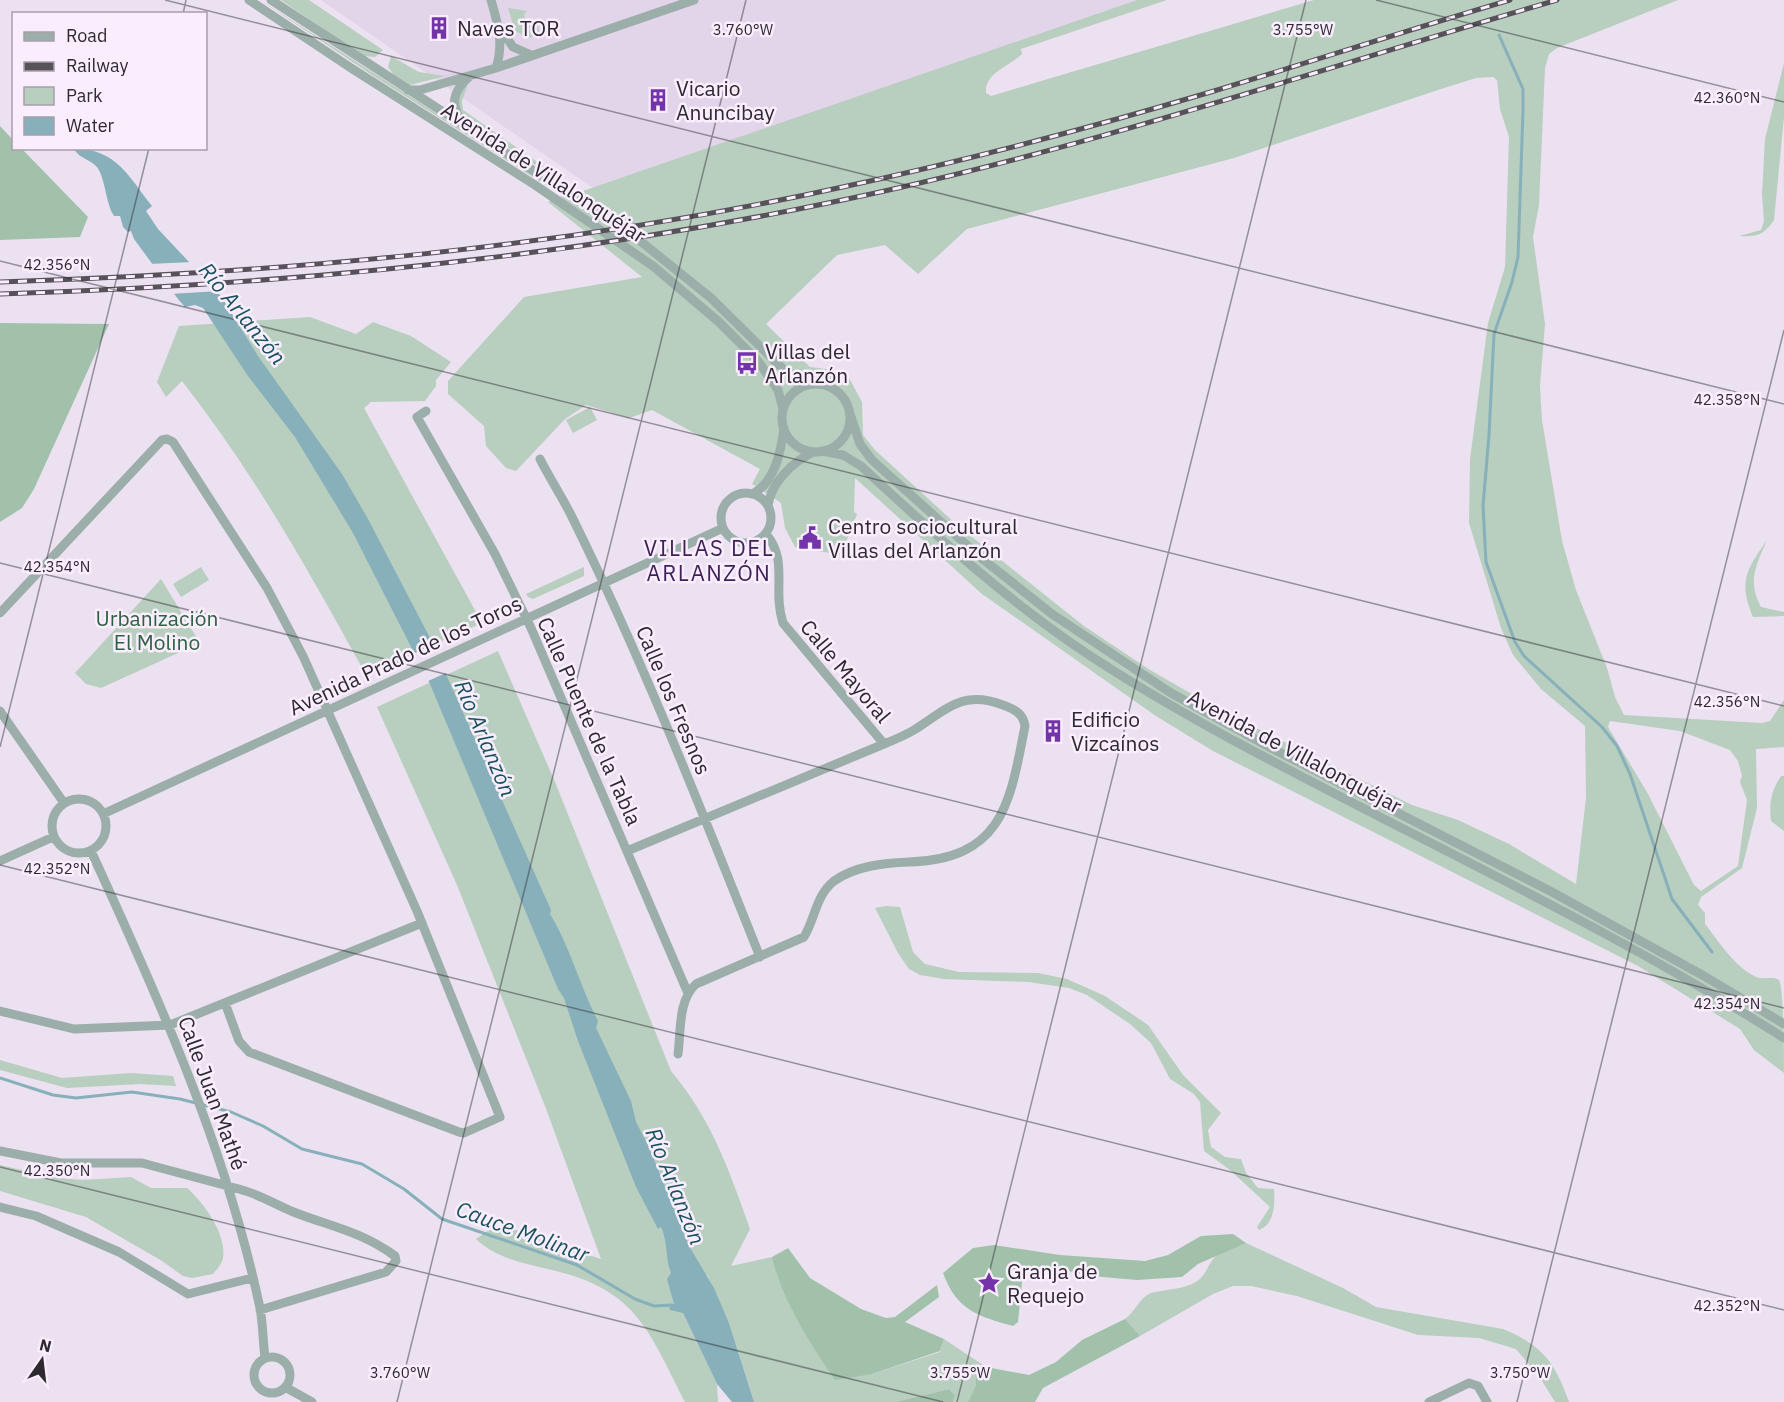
<svg xmlns="http://www.w3.org/2000/svg" width="1784" height="1402" font-family="'IBM Plex Sans',sans-serif">
<rect width="100%" height="100%" fill="#ece1f1"/>
<path fill="#e2d4e9" d="M321 0H1137L593 188Z"/>
<path fill="#b8cebe" fill-rule="evenodd" d="M260 0 566 196 578 192 466 121 458 109 459 92 468 84 462 101 463 110 580 192 1137 0H1167L1021 49 1022 54C1010 66 984 73 986 93L991 96 1314 0H1678L1557 48 1549 54 1545 68 1539 205 1533 237 1545 324 1540 386 1542 420 1562 541 1576 590 1607 668 1615 697 1624 715 1762 723 1770 721 1784 700V747L1756 749 1757 808 1742 868 1701 897 1698 905 1705 913V924C1720 943 1734 966 1756 977 1763 980 1773 976 1779 980 1784 990 1784 1056 1784 1073L1754 1050 1740 1029 1638 966 1213 751 1156 716 982 594 855 478 854 512 857 514 841 555 795 547 785 528 781 503 752 484 760 469 652 410 629 418 586 405 565 419 516 471 506 468 486 446 484 426 448 394V381L524 297 642 277 548 202 563 196 375 77ZM1493 77 1497 80 1500 109 1509 137 1505 267 1488 323 1470 459 1469 523 1501 628 1513 655 1541 689 1585 726 1586 798 1576 884 1509 844 1458 820 1412 805 1218 709 1150 670 1084 626 957 525 875 450 863 435 862 402 849 378 826 369 810 367 766 324 837 255 885 245 918 274 967 229 1234 158 1438 90 1476 78ZM1610 721 1680 731 1730 750 1738 761 1742 776 1740 782 1747 800 1738 866 1701 891 1694 885 1648 794 1608 727Z
M281 0H309L383 50 375 57 363 56Z
M508 8 527 11 524 14 526 22 537 23 540 34 529 38 515 31Z
M391 56 419 72 444 76 470 70 410 85 394 75 388 67Z
M1784 63V117L1774 220C1764 235 1757 237 1739 236L1761 230 1764 221 1762 194 1765 139Z
M310 317 356 334 373 322 411 336 451 362 436 380V386L425 401 371 402 364 408 482 623 366 675C310 573 254 473 182 381L166 397 157 382 179 326Z
M590 407 597 420 573 433 566 420Z
M1767 540C1756 565 1747 581 1761 607L1784 612V616L1753 617C1738 581 1746 571 1767 540Z
M201 567 209 580 181 597 173 584Z
M584 567V576L533 599 528 597 526 594Z
M161 579 200 643 101 688 86 684 75 673Z
M498 651 555 782 671 1071C711 1118 730 1172 750 1229L731 1266 772 1257 793 1312 819 1356 872 1374 940 1352 944 1339 986 1367 976 1375V1385L968 1402H953L955 1395 949 1389 895 1402H754L729 1323 707 1275 671 1290 674 1304 683 1313 717 1384 718 1402H685C650 1334 638 1291 556 1271 526 1263 498 1260 476 1239L492 1228 513 1229 601 1259 545 1106 457 885 377 707Z
M1781 776H1784V831L1771 821C1769 803 1771 791 1781 776Z
M886 906 900 907 913 952 925 964 959 972 1038 973 1067 979 1105 996 1148 1025 1183 1075 1221 1113 1208 1130 1211 1147 1225 1157 1241 1159 1246 1173 1258 1188 1274 1189C1275 1203 1275 1224 1259 1230L1257 1227 1270 1207 1230 1170 1204 1151 1200 1102 1194 1094 1170 1079 1151 1043 1130 1024 1087 995 1069 988 1028 982 944 979 920 975 909 969 898 953 875 908Z
M0 1060 62 1078 131 1073 173 1076 176 1086 140 1084 67 1088 0 1070Z
M0 1165 57 1178 83 1180 131 1177 151 1188H187C203 1202 227 1234 223 1258 222 1264 216 1270 213 1274L192 1278 183 1276 162 1261 86 1217 0 1191Z
M1246 1243 1343 1288 1376 1307 1503 1329C1542 1345 1555 1362 1569 1402H1555L1539 1376 1516 1349 1479 1338 1418 1335 1297 1296 1251 1286H1233L1213 1294 1140 1336 1125 1319C1135 1312 1140 1297 1151 1293 1166 1289 1182 1290 1196 1282 1207 1275 1208 1263 1216 1256 1223 1250 1237 1246 1246 1243Z"/>
<path fill="#a1c1ab" d="M0 126 13 140 14 148 22 149 88 217 80 237 0 240Z
M0 323 109 324 34 489 22 508 0 522Z
M1233 1234 1246 1243 1198 1264 1182 1277 1137 1280 1091 1276 1050 1267H1029L1023 1272 1018 1322 1013 1326C978 1316 957 1311 943 1273L973 1248 994 1245 1060 1255 1145 1261 1168 1255 1201 1236Z
M788 1248 810 1278 861 1309 886 1318 895 1317 937 1285 939 1297 905 1322 944 1339 940 1351 872 1374 835 1380C809 1342 783 1302 772 1257Z
M1125 1319 1140 1336 1043 1388 1035 1402H968L976 1385V1375L986 1367 1029 1375 1056 1362 1082 1340Z
M949 1389 955 1395 953 1402H895Z"/>
<path fill="#87b0bb" d="M74 149C116 148 129 177 152 206L146 211 158 229 221 296 258 356 342 474 368 519 429 636 551 910 550 914C570 946 580 987 598 1021L596 1028 631 1101 636 1122 649 1147 689 1246 714 1288 729 1323 754 1402H732L717 1384 683 1313 670 1310 669 1304H674L667 1279 671 1273C665 1258 668 1241 661 1227L658 1229 636 1187 578 1041 564 998 558 989 430 684 353 533 295 437 248 376 203 308 195 305 185 307 178 299 134 239 131 231 128 232 123 227 120 216H114C106 204 106 184 99 170 93 159 80 160 74 149Z"/>
<path fill="#ece1f1" d="M192 262 220 291 170 294 149 264Z
M435 644 448 672 426 682 413 654Z"/>
<g fill="none" stroke-linecap="round" stroke-linejoin="round">
<path stroke="#87b0bb" stroke-width="3" d="M1499 35 1523 89V110L1518 257 1512 282 1494 334 1489 435 1483 506 1486 562 1515 642 1524 656 1602 727 1617 746 1630 774 1672 899 1712 952
M0 1078 53 1095 76 1098 132 1092 180 1099 231 1112 263 1126 302 1149 362 1164 404 1189 442 1219 577 1265 635 1299 654 1306 672 1305"/>
<path stroke="#9caea9" stroke-width="9" d="M249 0 351 68 535 185 653 266 719 322 758 361 778 390 783 409
M271 0 634 236 711 298 785 371 812 384
M491 0C498 24 504 44 496 68
M500 28 513 47 531 55
M408 90H420L496 68 694 0
M463 124C450 104 452 92 469 77
M782 418a34 34 0 1 1 68 0a34 34 0 1 1-68 0Z
M426 411 417 417 495 554 531 628 687 991
M850 414 860 444 872 460 980 557 1052 614 1171 693 1277 751 1552 892 1704 976 1784 1024
M822 451 843 455 861 466C933 533 1006 600 1089 655 1182 716 1281 766 1380 817 1517 887 1655 956 1784 1038
M540 459C550 479 563 498 573 519 643 661 701 809 760 957
M721 518a25 25 0 1 1 50 0a25 25 0 1 1-50 0Z
M752 494C775 483 781 451 784 428
M768 506C771 482 793 462 813 452
M0 613 162 440 167 439 173 442 267 588 303 656 417 911 500 1117 464 1133 459 1132 249 1052 239 1041 225 1003
M0 711 64 803
M52 826a27 27 0 1 1 54 0a27 27 0 1 1-54 0Z
M103 814 723 528
M91 851C159 999 226 1148 260 1308 263 1324 263 1342 265 1358
M627 851 884 744
M0 861 53 837
M0 1011 74 1029 170 1025 422 923
M678 1054C681 1031 678 1000 696 984L804 937C815 919 816 895 834 881 855 866 884 863 909 862 1003 859 1010 803 1025 726 1023 713 1014 709 1003 705 962 689 946 710 914 730 904 736 894 740 884 744L783 623C772 589 789 561 766 534
M0 1151 61 1163H142L239 1189C258 1194 273 1203 291 1211 328 1226 361 1231 395 1256L396 1261 386 1272 260 1310
M0 1207 36 1216 119 1252 188 1294 252 1278
M254 1375a18 18 0 1 1 36 0a18 18 0 1 1-36 0Z
M285 1387 312 1402
M1429 1402 1469 1383 1478 1386 1487 1402"/>
<g stroke="#575159" stroke-width="5">
<path id="rail" d="M0 282C281 273 563 248 838 188 965 161 1090 128 1214 91 1313 61 1411 29 1510 0
M0 294C280 285 559 259 833 202 1079 152 1316 70 1557 0"/>
</g>
<use href="#rail" stroke="#faeefe" stroke-width="3" stroke-dasharray="9" stroke-linecap="butt"/>
</g>
<path fill="none" stroke="#2d292f" stroke-width="1.5" stroke-opacity="0.45" d="M165 0 1784 404M1376 0 1784 102M183 14 186 0M0 261 1784 706M0 563 1784 1008M0 747 149 148M0 865 1784 1310M0 1167 943 1402M397 1402 746 0M957 1402 1306 0M1517 1402 1784 330"/>
<defs>
<g id="building-bare" transform="scale(1.8)"><path d="M-4-6H4V6H1V3H-1V6H-4ZM-2.5-4.3h1.7v1.8h-1.7ZM.8-4.3h1.7v1.8H.8ZM-2.5-1h1.7V.8h-1.7ZM.8-1h1.7V.8H.8Z" fill="#7434a9" stroke="#faeefe" stroke-width="2.5" paint-order="stroke"/></g>
<g id="bus-bare" transform="scale(1.8)"><path d="M-5-6H5V4H4V6H2V4H-2V6H-4V4H-5ZM-3.5-4V0h7V-4ZM-3.5 1.2v1.5H-2V1.2ZM2 1.2v1.5H3.5V1.2Z" fill="#7434a9" stroke="#faeefe" stroke-width="2.5" paint-order="stroke"/></g>
<g id="civic-bare" transform="scale(1.8)"><path d="M-.6-6.5H3V-4.5H.6V-3L4-1V1h2V6H-6V1h2V-1L-.6-3ZM-1.2 2.5V6h2.4V2.5Z" fill="#7434a9" stroke="#faeefe" stroke-width="2.5" paint-order="stroke"/></g>
<g id="sight-bare" transform="scale(1.8)"><path d="M0-6L1.8-2.2L6-1.7L2.9 1.2L3.7 5.4L0 3.3L-3.7 5.4L-2.9 1.2L-6-1.7L-1.8-2.2Z" fill="#7434a9" stroke="#faeefe" stroke-width="2.5" paint-order="stroke"/></g>
</defs>
<g fill-rule="evenodd">
<use href="#building-bare" x="439" y="28"/>
<use href="#building-bare" x="658" y="100"/>
<use href="#bus-bare" x="747" y="363"/>
<use href="#civic-bare" x="810" y="538"/>
<use href="#building-bare" x="1053" y="731"/>
<use href="#sight-bare" x="989" y="1283"/>
</g>
<g text-anchor="middle" dominant-baseline="central" stroke-width="5" stroke-linejoin="round" paint-order="stroke">
<g font-size="21" fill="#2d292f" stroke="#faeefe" text-anchor="start">
<text x="457" y="28">Naves TOR</text>
<text x="676" y="88">Vicario<tspan x="676" dy="24">Anuncibay</tspan></text>
<text x="765" y="351">Villas del<tspan x="765" dy="24">Arlanzón</tspan></text>
<text x="828" y="526">Centro sociocultural<tspan x="828" dy="24">Villas del Arlanzón</tspan></text>
<text x="1071" y="719">Edificio<tspan x="1071" dy="24">Vizcaínos</tspan></text>
<text x="1007" y="1271">Granja de<tspan x="1007" dy="24">Requejo</tspan></text>
</g>
<g font-size="21" fill="#2d292f" stroke="#faeefe">
<text transform="translate(544 172) rotate(33)">Avenida de Villalonquéjar</text>
<text transform="translate(405 655) rotate(-25)">Avenida Prado de los Toros</text>
<text transform="translate(846 671) rotate(50)">Calle Mayoral</text>
<text transform="translate(674 700) rotate(67)">Calle los Fresnos</text>
<text transform="translate(590 721) rotate(66)">Calle Puente de la Tabla</text>
<text transform="translate(1295 751) rotate(28)">Avenida de Villalonquéjar</text>
<text transform="translate(213 1093) rotate(70)">Calle Juan Mathé</text>
</g>
<g font-size="21" fill="#2d6141" stroke="#faeefe">
<text x="157" y="618">Urbanización<tspan x="157" dy="24">El Molino</tspan></text>
</g>
<g font-size="22" font-style="italic" fill="#19525f" stroke="#faeefe">
<text transform="translate(243 313) rotate(51)">Río Arlanzón</text>
<text transform="translate(486 738) rotate(67)">Río Arlanzón</text>
<text transform="translate(676 1186) rotate(68)">Río Arlanzón</text>
<text transform="translate(523 1231) rotate(20)">Cauce Molinar</text>
</g>
<g font-size="22" letter-spacing="1.5" fill="#3f215a" stroke="#faeefe">
<text x="709" y="547">VILLAS DEL<tspan x="709" dy="25">ARLANZÓN</tspan></text>
</g>
</g>
<g font-size="15" text-anchor="middle" fill="#2d292f" stroke="#faeefe" stroke-width="5" stroke-linejoin="round" paint-order="stroke">
<text x="743" y="35">3.760°W</text>
<text x="1303" y="35">3.755°W</text>
<text x="1727" y="103">42.360°N</text>
<text x="57" y="270">42.356°N</text>
<text x="1727" y="405">42.358°N</text>
<text x="57" y="572">42.354°N</text>
<text x="1727" y="707">42.356°N</text>
<text x="57" y="874">42.352°N</text>
<text x="1727" y="1009">42.354°N</text>
<text x="57" y="1176">42.350°N</text>
<text x="1727" y="1311">42.352°N</text>
<text x="400" y="1378">3.760°W</text>
<text x="960" y="1378">3.755°W</text>
<text x="1520" y="1378">3.750°W</text>
</g>
<rect x="12" y="12" width="195" height="138" fill="#faeefe" stroke="#a89fab" stroke-width="1.5"/>
<rect x="24" y="32" width="30" height="9" fill="#9caea9" stroke="#a89fab" stroke-width="1.5"/>
<text x="66" y="42" font-size="18" fill="#2d292f">Road</text>
<rect x="24" y="62" width="30" height="9" fill="#575159" stroke="#a89fab" stroke-width="1.5"/>
<text x="66" y="72" font-size="18" fill="#2d292f">Railway</text>
<rect x="24" y="87" width="30" height="18" fill="#b8cebe" stroke="#a89fab" stroke-width="1.5"/>
<text x="66" y="102" font-size="18" fill="#2d292f">Park</text>
<rect x="24" y="117" width="30" height="18" fill="#87b0bb" stroke="#a89fab" stroke-width="1.5"/>
<text x="66" y="132" font-size="18" fill="#2d292f">Water</text>
<g transform="translate(42 1360) rotate(14)" stroke="#faeefe" stroke-width="4.5" paint-order="stroke">
<path d="M0-4.5L10 22L0 15L-10 22Z" fill="#2d292f"/>
<text y="-9" font-size="16" font-weight="bold" text-anchor="middle" fill="#2d292f">N</text>
</g>
</svg>
